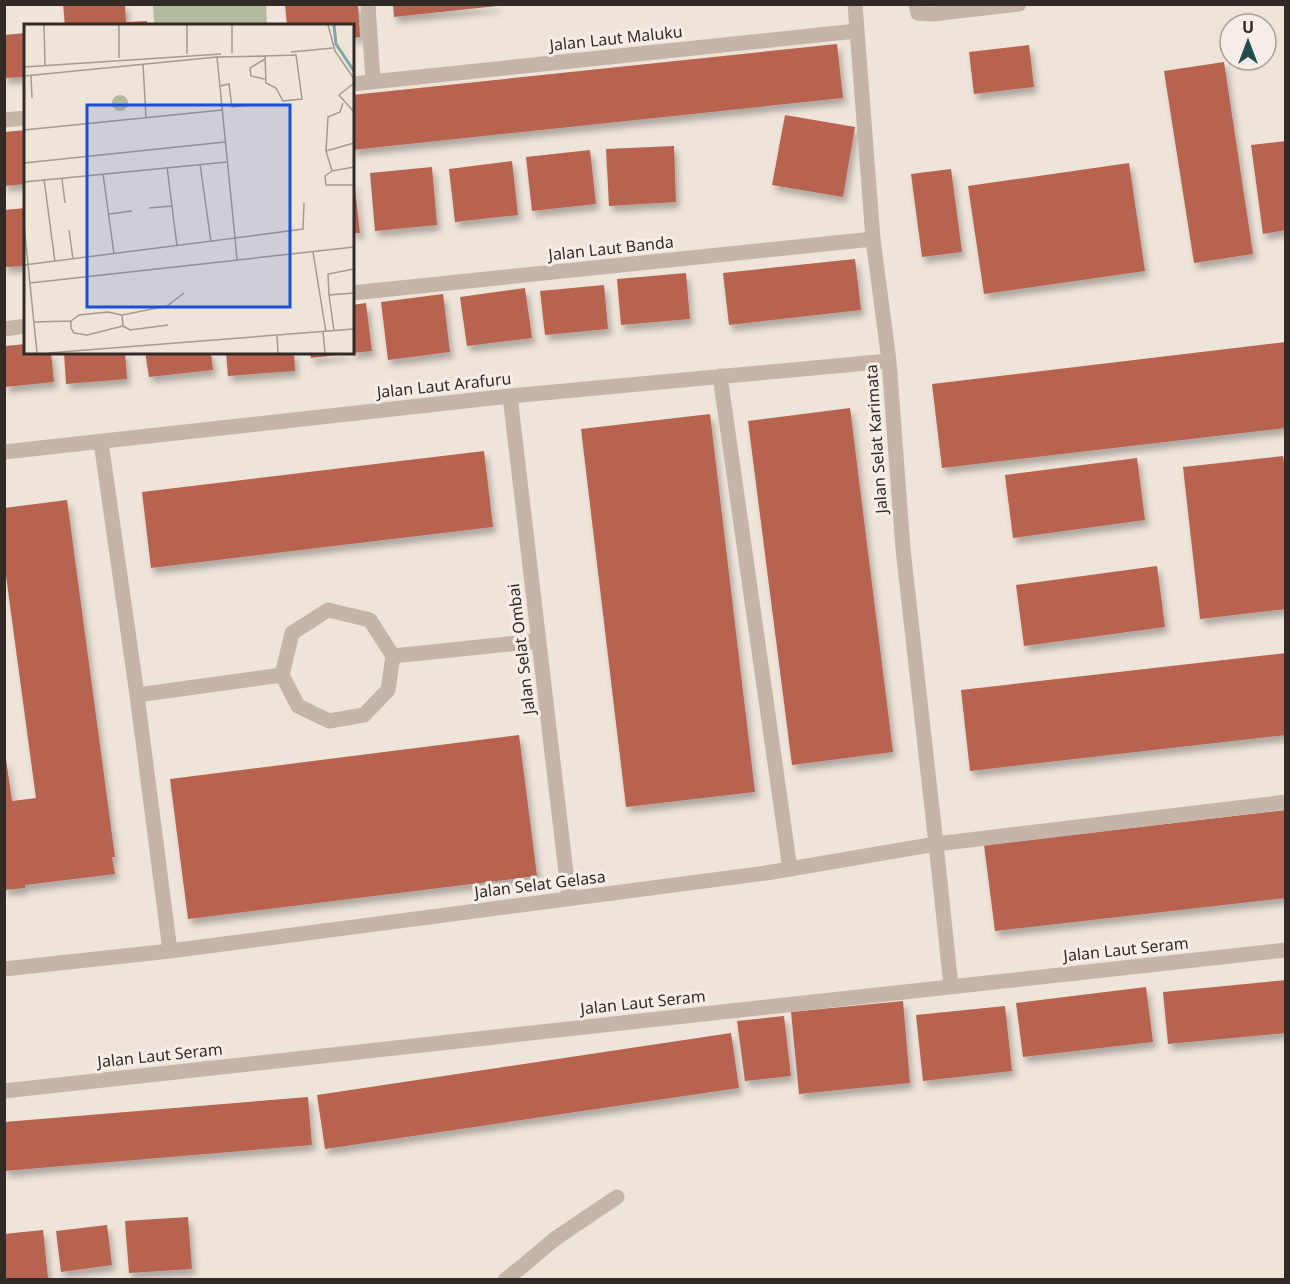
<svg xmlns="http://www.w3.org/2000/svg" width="1290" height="1284" font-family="'Noto Sans',sans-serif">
<defs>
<filter id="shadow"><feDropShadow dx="3.5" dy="6" stdDeviation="3" flood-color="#0004"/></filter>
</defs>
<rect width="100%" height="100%" fill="#eee4da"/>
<path fill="#b2bb9c" d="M153 5H266L267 24 234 26 154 25Z"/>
<path fill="#b7644f" filter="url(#shadow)" d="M63 4H125L126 22 147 21V26H65Z
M285 4H358L360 37 352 38V26H287Z
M393 4H497V6L394 17Z
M26 33V77L4 78V35Z
M837 44 843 98 352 150V95Z
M1029 45 1034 87 974 94 969 52Z
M1224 62 1253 254 1194 263 1164 71Z
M785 115 855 127 843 197 772 185Z
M26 130V184L4 186V132Z
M1286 141V230L1263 234 1251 145Z
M674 146 676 202 609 206 606 149Z
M590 150 596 204 532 211 526 157Z
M512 161 518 215 455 222 449 169Z
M1129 163 1145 271 984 294 968 186Z
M432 167 437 225 375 231 370 173Z
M951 169 962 252 922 257 911 174Z
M352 180H354L360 233H352Z
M26 208V266L4 267V210Z
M855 259 861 310 729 325 723 273Z
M686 273 690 319 621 325 617 279Z
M604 285 608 329 545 335 540 291Z
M525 288 532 338 467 346 460 297Z
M443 294 450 352 388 360 381 302Z
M366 303 372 351 352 353V305Z
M1286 342V428L942 468 932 384Z
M26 344V352H51L54 382 5 387V346Z
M64 352H125L127 379 66 384Z
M145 352H211L213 370 149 377Z
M226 352H294L295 371 228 376Z
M310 352H347V354L311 358Z
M850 408 893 752 792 765 748 421Z
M710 414 755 792 626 807 581 429Z
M484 451 493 527 151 568 142 492Z
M1283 456 1286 474V609L1200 619 1183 467Z
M1137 458 1145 520 1013 538 1005 475Z
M67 500 115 857H112L115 874 25 885V888L4 890V759H6L12 801 36 798 4 561V508Z
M1157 566 1165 627 1024 646 1016 585Z
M1286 653V735L970 771 961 690Z
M519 735 537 876 188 919 170 779Z
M1286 810V898L995 931 984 845Z
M1286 980V1033L1168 1044 1163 992Z
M1146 987 1153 1042 1023 1057 1016 1003Z
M903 1001 910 1083 799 1094 791 1012Z
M1005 1006 1012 1071 923 1081 916 1015Z
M784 1016 791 1076 745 1081 737 1021Z
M731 1033 739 1088 325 1149 317 1095Z
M308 1097 312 1145 4 1171V1122Z
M188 1217 192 1269 129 1273 125 1221Z
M107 1225 112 1265 61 1272 56 1231Z
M43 1230 48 1278 4 1280V1234Z"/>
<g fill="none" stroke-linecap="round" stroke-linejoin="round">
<path stroke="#c5b4a8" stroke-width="15" d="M368 4 373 81
M855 4 873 239 889 361 903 549 936 844 1286 802
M916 4 918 13 932 14 1019 4
M352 84 857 31
M4 120 26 118
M352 293 873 239
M4 329 26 326
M720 376 790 869
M510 396 569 898
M101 442 137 695 170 951
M4 452 510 396 889 361
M328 610 370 620 393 656 388 690 364 715 329 721 298 706 282 675 292 633Z
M393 656 538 641
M137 695 282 675
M4 969 170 951 766 873 936 844 951 986
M4 1091 1286 950
M505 1280 525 1264 556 1238 617 1197"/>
</g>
<g text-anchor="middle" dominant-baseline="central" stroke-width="6" stroke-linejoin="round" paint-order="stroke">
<g font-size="16" fill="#322a27" stroke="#f6eee6">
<text transform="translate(616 38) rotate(-6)">Jalan Laut Maluku</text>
<text transform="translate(611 248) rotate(-6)">Jalan Laut Banda</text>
<text transform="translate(444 385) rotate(-6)">Jalan Laut Arafuru</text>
<text transform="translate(876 439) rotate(-94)">Jalan Selat Karimata</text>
<text transform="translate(521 649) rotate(-97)">Jalan Selat Ombai</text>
<text transform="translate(540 884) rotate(-7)">Jalan Selat Gelasa</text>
<text transform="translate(1126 949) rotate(-6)">Jalan Laut Seram</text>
<text transform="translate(643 1002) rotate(-6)">Jalan Laut Seram</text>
<text transform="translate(160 1055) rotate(-6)">Jalan Laut Seram</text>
</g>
</g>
<g transform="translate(24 24)">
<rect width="330" height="330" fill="#eee4da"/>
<path d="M88 79a8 8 0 1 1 16 0a8 8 0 1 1-16 0Z" fill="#b2bb9c"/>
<path fill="none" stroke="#7da7a8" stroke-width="3" d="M310 1 312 20 330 47"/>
<path fill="none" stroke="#a39a92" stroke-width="1.5" d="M20 1 21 41M208 1V29M304 1 311 27 330 55M267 28 309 24M163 30V1M193 33 211 214 279 205 280 179M95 34V1M241 35 226 44 227 52 241 55M119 40 122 94M0 43 197 30M7 51 8 74M0 52 193 33 241 32 272 31 278 75 259 77 252 64 242 59 241 32M330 59 315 71 330 88M196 62 205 60 208 83 229 81M319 79 316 88 304 93 302 127 308 147 330 143M0 106 198 86M302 127 330 119M0 139 201 118M176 140 187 218M143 143 153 222M308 147 301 152 302 161H330M79 150 90 230M20 155 31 238M38 155 41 179M0 158 203 138M125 184 148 182M85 190 108 187M0 201 13 329M45 206 49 235M289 228 302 308M0 241 211 214 213 236M6 259 330 223M305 271 304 250 330 245M98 291 84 288 55 291 47 297V304L50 309 63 311 99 302M10 298 47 297M144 301 106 306 99 302 98 291 143 282 160 269M310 307 305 271 330 269M299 308 301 329M253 311 254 329M24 329 330 305"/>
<path fill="#1d4ed8" fill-opacity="0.15" stroke="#1d4ed8" stroke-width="3" d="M63 81H266V283H63Z"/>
<rect width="330" height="330" fill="none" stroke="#322a27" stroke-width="3"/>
</g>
<rect width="1290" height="1284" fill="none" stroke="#322a27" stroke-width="12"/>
<g transform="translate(1248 42)"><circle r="28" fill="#f6eee6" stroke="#a8a09a" stroke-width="1.5"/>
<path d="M0-4.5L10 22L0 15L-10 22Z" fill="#224d4f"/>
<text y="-9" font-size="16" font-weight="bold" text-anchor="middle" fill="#322a27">U</text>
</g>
</svg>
